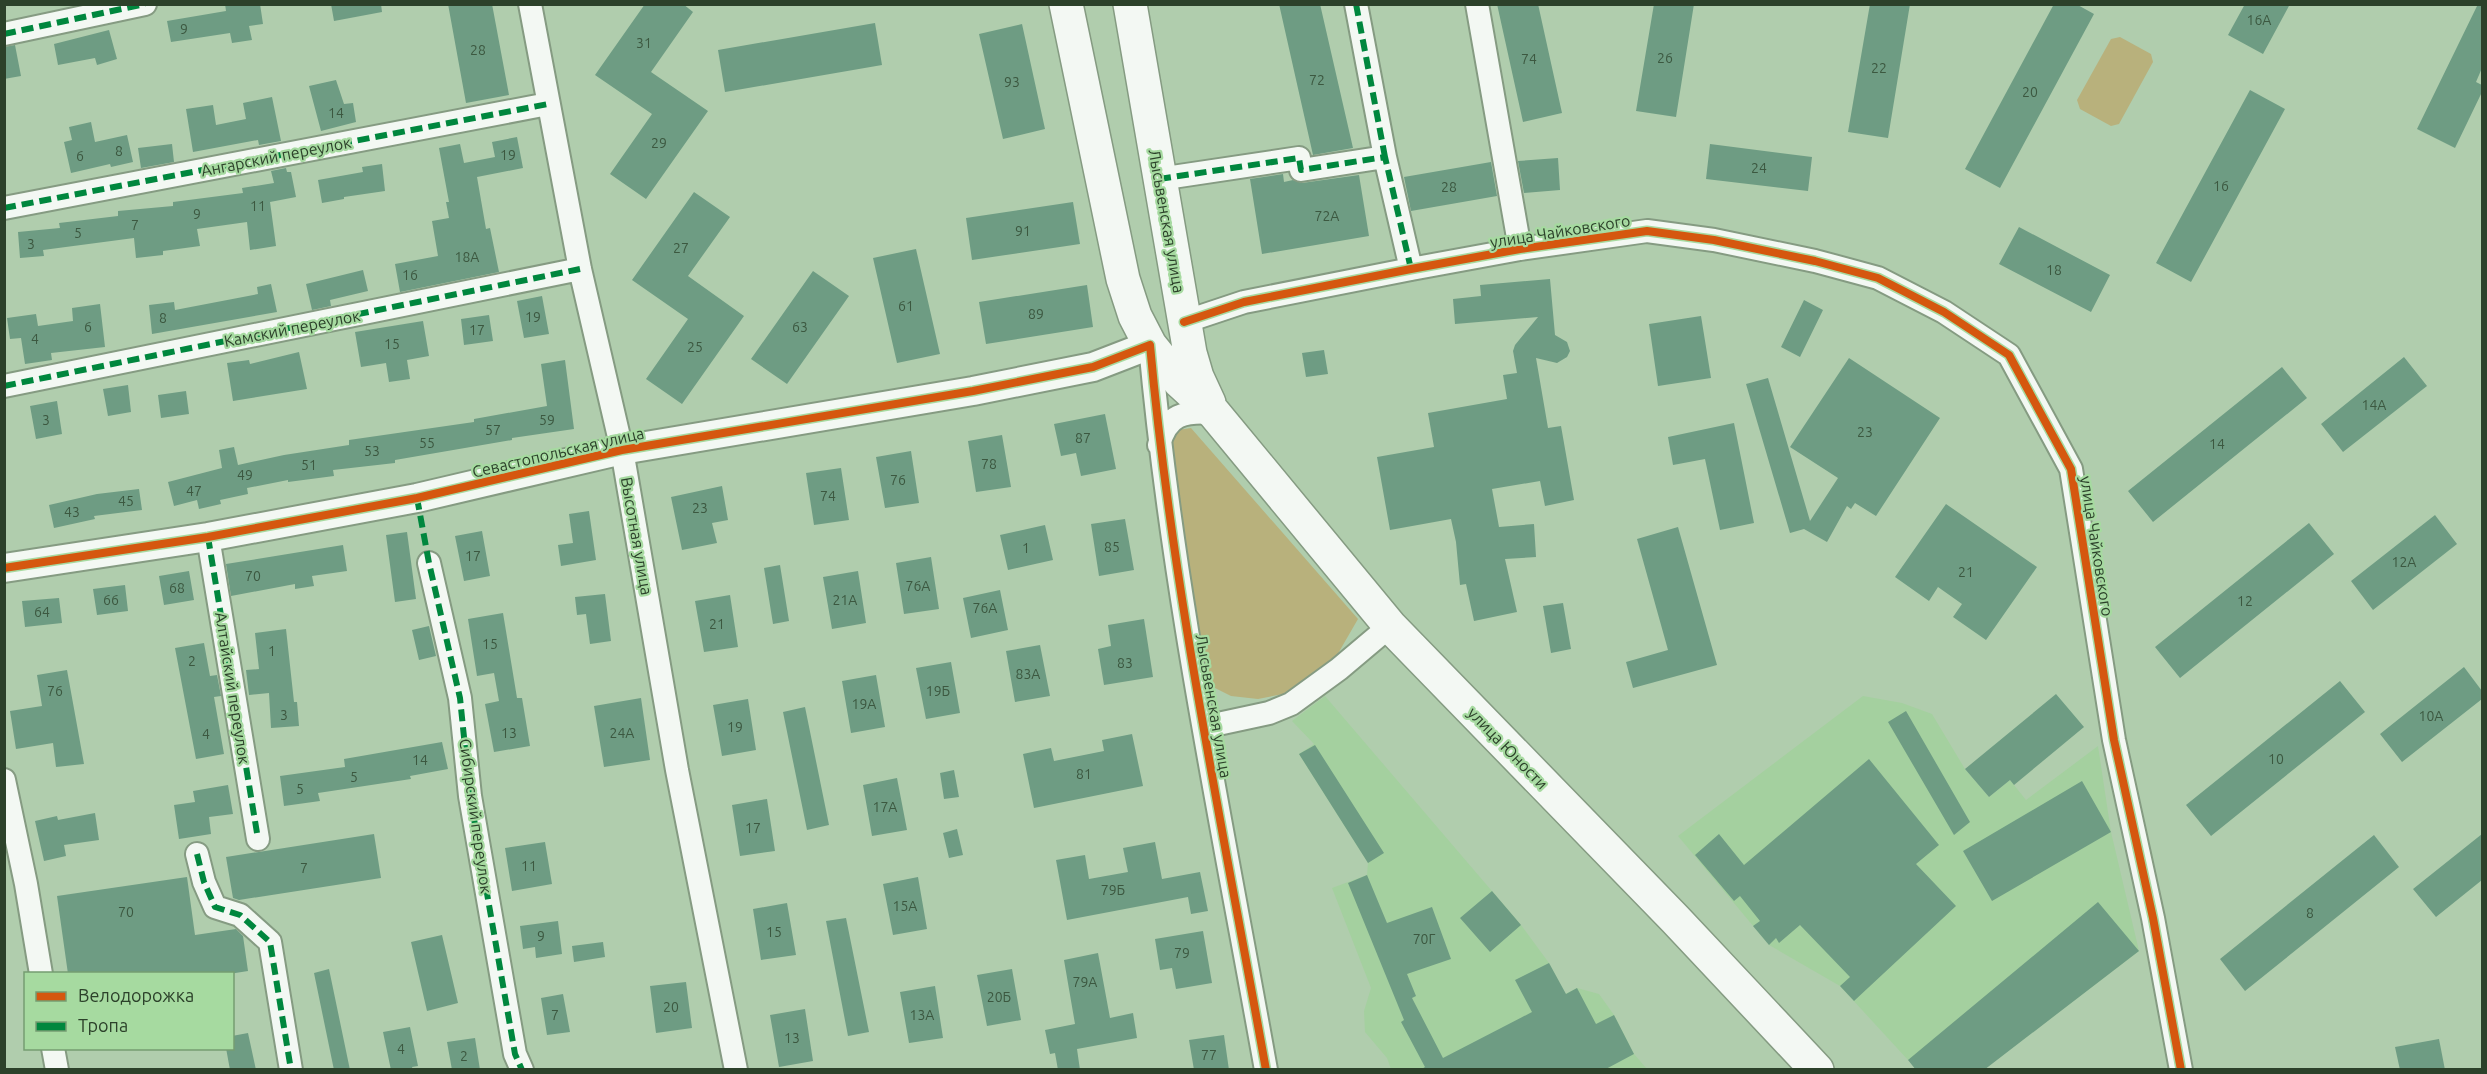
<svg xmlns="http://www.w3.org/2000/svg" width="2487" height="1074" font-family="Ubuntu,sans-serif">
<rect width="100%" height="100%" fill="#b0cdad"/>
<path fill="#a4d09f" d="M1325 696 1521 925 1549 963 1565 994 1577 988 1599 994 1614 1015 1634 1054 1647 1069H1391L1387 1058 1365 1032 1364 1011 1371 988 1332 888 1367 875 1368 863 1299 754 1314 744 1292 721Z
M1863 696 1902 703 1932 714 1965 769 1989 797 2010 780 2026 800 2098 746 2111 832 2139 951 1984 1069 1908 1060 1840 986 1769 945 1678 836Z"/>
<path fill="#b8b17c" d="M2120 37 2151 54 2153 62 2119 124 2111 126 2080 109 2077 100 2111 39Z
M1191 428 1358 619 1336 657 1283 694 1258 699 1231 696 1209 685 1166 447 1171 431Z"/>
<path fill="#6e9c83" d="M225 4H260L263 24 249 26 252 40 232 43 230 33 171 42 167 21 226 11Z
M331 4H381L382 12 334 21Z
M448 4H492L509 95 466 103Z
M645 4H683L693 12 651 72 708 111 646 199 610 174 652 114 595 75Z
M1279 4H1320L1353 148 1313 155Z
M1497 4H1538L1562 113 1523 122Z
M1654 4H1694L1676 117 1636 111Z
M1870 4H1910L1888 138 1848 132Z
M2054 4H2076L2094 14 2000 188 1965 169Z
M2245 4H2290L2263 54 2228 35Z
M2478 4H2482V68L2476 82 2482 85V92L2455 148 2417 129Z
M875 23 882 65 725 92 718 50Z
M1022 24 1045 129 1003 139 979 34Z
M109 30 117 59 97 65 95 58 58 65 54 44Z
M15 45 21 76 4 79V47Z
M336 80 344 104 353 103 356 122 321 131 309 86Z
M2250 90 2285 109 2191 282 2156 263Z
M272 97 281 141 259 145 258 140 193 152 186 109 213 105 216 125 246 119 243 103Z
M91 122 95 142 127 135 133 162 111 167 110 164 71 173 64 142 72 140 69 127Z
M517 137 523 168 477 177 486 229 490 228 499 272 400 292 395 264 438 256 432 221 449 218 446 202H449L439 148 460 144 464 163 495 157 492 142Z
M172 144 174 162 141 168 138 148Z
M1710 144 1812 157 1808 191 1706 179Z
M1558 158 1560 190 1524 193 1518 161Z
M1491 162 1497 196 1411 211 1404 177Z
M382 164 385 191 344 197V199L322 203 318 180 363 172 362 167Z
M286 168 287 172H291L296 197 270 202 276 246 250 250 247 222 197 229 200 246 163 251V255L136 258 134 238 43 250 44 256 20 258 18 232 60 228 59 223 118 216V211L173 206V202L243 193 242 188 274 183 271 171Z
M1283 174 1284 182 1293 180 1302 183 1359 175 1369 236 1262 254 1250 179Z
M694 192 730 217 688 276 744 316 682 404 646 379 688 319 632 280Z
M1073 202 1080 244 972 260 966 218Z
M2019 227 2110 275 2091 312 1999 264Z
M916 249 940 354 897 363 873 258Z
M363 270 368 291 330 300 331 306 312 310 306 284Z
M813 271 849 296 787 384 751 359Z
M1550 279 1555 335 1567 342 1570 351 1567 357 1557 363 1536 358 1548 428 1561 426 1574 500 1545 506 1540 481 1492 489 1499 527 1534 524 1536 557 1505 559 1517 612 1474 621 1466 584 1460 585 1456 542 1451 519 1390 530 1377 457 1434 447 1428 413 1507 399 1503 375 1517 373 1513 351 1515 345 1538 317 1455 324 1453 299 1481 296 1480 285Z
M271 284 277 312 152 334 149 305 174 302 175 310 258 294 257 287Z
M1087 285 1093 327 986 344 979 302Z
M542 296 549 334 524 338 517 301Z
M1804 300 1823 310 1800 357 1781 347Z
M100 304 105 347 51 353 52 360 25 364 21 338 10 339 7 318 36 314 38 326 73 321 72 308Z
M489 315 493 341 464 345 461 319Z
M1701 316 1711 378 1658 386 1649 324Z
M423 321 429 356 407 360 410 379 389 382 386 363 361 367 355 332Z
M1324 350 1328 374 1306 377 1302 353Z
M299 352 307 389 233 401 227 363 249 360 250 364Z
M2404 357 2427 386 2343 452 2321 424Z
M1849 358 1940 418 1876 516 1855 503 1851 509 1847 506 1827 542 1804 529 1790 533 1746 384 1768 378 1810 521 1838 478 1790 447Z
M565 360 574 429 512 438V440L395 460V463L333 470 334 476 288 482V480L247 488 248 494 220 500 221 504 199 509 197 500 174 506 168 482 222 468 219 450 234 447 238 465 284 455 349 445V440L474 422V419L547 406 541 364Z
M2282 367 2307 398 2153 522 2128 491Z
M128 385 131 412 108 416 103 389Z
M186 391 189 414 161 418 158 395Z
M57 401 62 434 36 439 30 406Z
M1105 414 1116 469 1081 476 1076 453 1061 456 1054 424Z
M1734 423 1754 523 1720 530 1705 459 1673 465 1668 437Z
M1002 435 1011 487 976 492 968 441Z
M911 451 919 503 885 508 876 457Z
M841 468 849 520 814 525 806 473Z
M722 486 728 520 712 523 717 543 682 550 671 497Z
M139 489 142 510 94 516 95 519 54 528 49 505 97 494Z
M1946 504 2037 567 1986 640 1953 617 1962 604 1938 587 1929 601 1895 577Z
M589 511 596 560 561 566 558 545 573 543 569 514Z
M2435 515 2457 544 2373 610 2351 581Z
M1125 519 1134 570 1099 576 1091 524Z
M2309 523 2334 554 2180 678 2155 647Z
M1045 525 1053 560 1008 570 1000 535Z
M1678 527 1717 665 1633 688 1626 662 1668 650 1637 539Z
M482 531 490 576 464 581 455 536Z
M407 532 416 599 395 602 386 535Z
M343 545 347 571 312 576 314 586 295 589V584L231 596 226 564Z
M931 557 939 609 904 614 896 563Z
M780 565 789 621 773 624 764 568Z
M189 571 194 600 164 605 159 576Z
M858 571 866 623 832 629 823 577Z
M125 585 128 611 97 615 93 589Z
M1000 590 1008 630 971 638 963 598Z
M605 594 611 641 590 644 586 614 577 615 575 597Z
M730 595 738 647 704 652 695 601Z
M59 598 62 623 25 627 22 601Z
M1563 603 1571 649 1551 653 1543 606Z
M503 613 517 698H522L530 746 494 752 485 704 499 701 494 673 477 676 468 619Z
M1144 619 1153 677 1104 685 1098 649 1111 646 1108 625Z
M429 626 436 656 419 660 412 630Z
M286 629 294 702H297L299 726 271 728 269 693 249 695 246 670 259 669 255 633Z
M204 643 210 676 217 675 221 696 214 697 224 754 196 759 175 648Z
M1040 645 1050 696 1015 702 1006 651Z
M951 662 960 713 926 719 916 668Z
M2464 667 2482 691V699L2402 762 2380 734Z
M67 670 84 764 56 767 53 743 16 749 10 711 42 706 37 675Z
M876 675 885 727 851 733 842 681Z
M2340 681 2365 712 2211 836 2186 805Z
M2056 694 2084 727 2014 785 2010 780 1989 797 1965 769Z
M641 698 650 760 604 767 594 706Z
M748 699 756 750 722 756 713 705Z
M805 707 829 825 807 830 783 712Z
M1906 711 1970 822 1954 835 1888 722Z
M1132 734 1143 786 1034 808 1023 754 1051 748 1054 761 1104 751 1102 740Z
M442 742 448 769 410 776 411 779 318 793 320 801 284 806 280 776 345 767 344 759Z
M1315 745 1384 853 1368 863 1299 754Z
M1869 759 1939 845 1916 864 1956 906 1854 1001 1840 986 1850 977 1800 925 1779 943 1776 938 1769 945 1753 926 1760 921 1740 896 1734 901 1695 855 1719 834 1744 865Z
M954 770 959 797 944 799 940 773Z
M897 778 907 830 872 836 863 785Z
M2082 781 2111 832 1992 901 1963 851Z
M228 785 233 814 209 817 211 834 179 839 174 805 195 802 193 791Z
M767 799 775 851 740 856 732 805Z
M95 813 99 840 64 845 66 856 44 861 35 821 57 816 58 820Z
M957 829 963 855 949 858 943 833Z
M374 834 381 878 239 900 233 898 226 857Z
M2482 834V880L2436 917 2413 889Z
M2374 835 2399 867 2245 991 2220 959Z
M545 842 552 884 512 891 505 848Z
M1155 842 1162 879 1200 872 1208 911 1191 914 1188 897 1067 920 1056 860 1085 855 1089 879 1128 872 1123 848Z
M1367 875 1387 923 1432 907 1451 959 1407 974 1416 996 1412 998 1443 1058 1532 1012 1515 980 1549 963 1566 994 1577 988 1596 1024 1614 1015 1634 1054 1604 1070H1420L1425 1067 1401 1022 1404 1020 1348 883Z
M187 877 195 935 236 929 243 936 248 971 229 974H68L57 896Z
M918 877 927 929 893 935 883 884Z
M1492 891 1521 925 1490 952 1460 918Z
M2098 902 2139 951 1984 1070H1916L1908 1060Z
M787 903 796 955 761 960 753 909Z
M846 918 869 1032 848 1036 826 921Z
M558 921 562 954 536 958 535 947 523 949 520 926Z
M1203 931 1212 983 1176 989 1172 968 1160 970 1155 939Z
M442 935 458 1003 427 1011 411 942Z
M603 942 605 957 574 962 572 946Z
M1098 953 1110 1018 1133 1013 1137 1038 1077 1049 1080 1070H1058L1055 1053 1050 1054 1045 1030 1075 1024 1064 960Z
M329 969 350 1070H334L314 973Z
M1012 969 1021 1020 987 1026 977 975Z
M686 982 692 1028 656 1033 650 986Z
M935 986 943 1038 909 1043 900 992Z
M563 994 570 1032 547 1035 541 998Z
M805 1009 813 1061 779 1067 770 1015Z
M410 1027 418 1066 412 1067 413 1070H391L383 1032Z
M248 1033 256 1070H230L226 1048H232V1036Z
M1224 1035 1229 1070H1194L1189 1040Z
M475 1038 480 1070H452L447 1042Z
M2439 1039 2445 1070H2400L2395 1047Z"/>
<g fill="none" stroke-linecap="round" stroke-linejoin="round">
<g stroke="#859b82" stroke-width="26">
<path id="minor" d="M530 4 580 269 622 450 677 770 736 1070
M1356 4 1385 157
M1477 4 1520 249
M4 34 145 4
M1159 179 1299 158 1301 170 1385 157 1411 269
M4 208 548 104
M1184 322 1244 302 1411 269 1520 249 1647 231 1714 240 1815 261 1878 278 1944 312 2009 355 2071 469 2114 740 2153 918 2181 1070
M1150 345C1172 589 1223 829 1266 1070
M4 386 580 269
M1159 445C1167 414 1184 411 1214 413
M208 537 258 839
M429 563 460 698 470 796 515 1054 522 1070
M1204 727 1269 713 1291 704 1339 669 1390 626
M4 780 26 884 41 974
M197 854 204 882 215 907 240 915 270 942 291 1070
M53 1048 57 1070"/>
</g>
<g stroke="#859b82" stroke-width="32">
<path id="tertiary" d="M4 568 208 537 417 498 622 450 973 391 1093 367 1150 345"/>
</g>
<g stroke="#859b82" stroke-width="36">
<path id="primary" d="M1066 4 1123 279 1135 316 1150 345 1179 381 1214 413 1390 626 1675 919 1817 1070
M1130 4 1190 353 1197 377 1209 403"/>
</g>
<use href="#minor" stroke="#f3f8f3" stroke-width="22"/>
<use href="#tertiary" stroke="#f3f8f3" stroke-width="28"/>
<use href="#primary" stroke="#f3f8f3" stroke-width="33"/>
<path stroke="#00873e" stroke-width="6" stroke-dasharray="12 6" stroke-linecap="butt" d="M1356 4 1385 157
M4 34 145 4
M1159 179 1299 158 1301 170 1385 157 1411 269
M4 208 548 104
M4 386 580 269
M417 498 429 563 460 698 470 796 515 1054 522 1070
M208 537 258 839
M197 854 204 882 215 907 240 915 270 942 291 1070"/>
<g stroke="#a6daa0" stroke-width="11">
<path id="cycleway" d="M1184 322 1244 302 1411 269 1520 249 1647 231 1714 240 1815 261 1878 278 1944 312 2009 355 2071 469 2114 740 2153 918 2181 1070
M4 568 208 537 417 498 622 450 973 391 1093 367 1150 345C1172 589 1223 829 1266 1070"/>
</g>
<use href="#cycleway" stroke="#d5570f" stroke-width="8"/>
</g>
<g text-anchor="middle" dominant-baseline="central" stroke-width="4.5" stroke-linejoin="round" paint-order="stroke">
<g font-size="14" fill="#3c5840">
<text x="2259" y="20">16А</text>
<text x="184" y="29">9</text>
<text x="644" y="43">31</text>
<text x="478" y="50">28</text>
<text x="1665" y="58">26</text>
<text x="1529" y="59">74</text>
<text x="1879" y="68">22</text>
<text x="1317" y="80">72</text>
<text x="1012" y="82">93</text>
<text x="2030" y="92">20</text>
<text x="336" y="113">14</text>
<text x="659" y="143">29</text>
<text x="119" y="151">8</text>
<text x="508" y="155">19</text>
<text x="80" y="156">6</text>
<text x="1759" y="168">24</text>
<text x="2221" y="186">16</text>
<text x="1449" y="187">28</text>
<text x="258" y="206">11</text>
<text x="197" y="214">9</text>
<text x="1327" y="216">72А</text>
<text x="135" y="225">7</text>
<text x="1023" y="231">91</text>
<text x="78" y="233">5</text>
<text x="31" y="244">3</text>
<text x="681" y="248">27</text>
<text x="467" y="257">18А</text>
<text x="2054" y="270">18</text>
<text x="410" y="275">16</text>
<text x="906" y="306">61</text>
<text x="1036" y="314">89</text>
<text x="533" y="317">19</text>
<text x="163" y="318">8</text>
<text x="88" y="327">6</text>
<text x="800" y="327">63</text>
<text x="477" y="330">17</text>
<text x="35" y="339">4</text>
<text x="392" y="344">15</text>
<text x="695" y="347">25</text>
<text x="2374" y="405">14А</text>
<text x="46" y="420">3</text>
<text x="547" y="420">59</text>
<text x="493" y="430">57</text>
<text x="1865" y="432">23</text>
<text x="1083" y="438">87</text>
<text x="427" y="443">55</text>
<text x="2217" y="444">14</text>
<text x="372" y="451">53</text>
<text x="989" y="464">78</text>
<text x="309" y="465">51</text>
<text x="245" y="475">49</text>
<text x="898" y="480">76</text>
<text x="194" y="491">47</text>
<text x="828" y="496">74</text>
<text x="126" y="501">45</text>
<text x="700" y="508">23</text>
<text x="72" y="512">43</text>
<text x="1112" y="547">85</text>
<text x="1026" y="548">1</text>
<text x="473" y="556">17</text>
<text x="2404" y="562">12А</text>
<text x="1966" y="572">21</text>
<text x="253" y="576">70</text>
<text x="918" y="586">76А</text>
<text x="177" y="588">68</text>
<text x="111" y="600">66</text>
<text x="845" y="600">21А</text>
<text x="2245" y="601">12</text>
<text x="985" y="608">76А</text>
<text x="42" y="612">64</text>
<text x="717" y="624">21</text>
<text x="490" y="644">15</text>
<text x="272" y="651">1</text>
<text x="192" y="661">2</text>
<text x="1125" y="663">83</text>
<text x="1028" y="674">83А</text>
<text x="55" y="691">76</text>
<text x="938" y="691">19Б</text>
<text x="864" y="704">19А</text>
<text x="284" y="715">3</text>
<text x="2431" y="716">10А</text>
<text x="735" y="727">19</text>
<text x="509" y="733">13</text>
<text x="622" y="733">24А</text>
<text x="206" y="734">4</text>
<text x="2276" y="759">10</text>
<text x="420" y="760">14</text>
<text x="1084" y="774">81</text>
<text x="354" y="777">5</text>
<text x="300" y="789">5</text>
<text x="885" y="807">17А</text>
<text x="753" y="828">17</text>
<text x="529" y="866">11</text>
<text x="304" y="868">7</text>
<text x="1113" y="890">79Б</text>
<text x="905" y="906">15А</text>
<text x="126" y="912">70</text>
<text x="2310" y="913">8</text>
<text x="774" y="932">15</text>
<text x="541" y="936">9</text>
<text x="1424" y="939">70Г</text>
<text x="1182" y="953">79</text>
<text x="1085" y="982">79А</text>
<text x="999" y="997">20Б</text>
<text x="671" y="1007">20</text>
<text x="555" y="1015">7</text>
<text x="922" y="1015">13А</text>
<text x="792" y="1038">13</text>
<text x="401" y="1049">4</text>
<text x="1209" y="1055">77</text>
<text x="464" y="1056">2</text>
</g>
<g font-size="16" fill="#2c412a" stroke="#a6daa0">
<text transform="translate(276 156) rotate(-11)">Ангарский переулок</text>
<text transform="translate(1167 221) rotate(80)">Лысьвенская улица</text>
<text transform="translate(1560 231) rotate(-9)">улица Чайковского</text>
<text transform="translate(292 328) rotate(-11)">Камский переулок</text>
<text transform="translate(558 452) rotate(-13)">Севастопольская улица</text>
<text transform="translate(637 536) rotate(80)">Высотная улица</text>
<text transform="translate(2097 546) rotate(81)">улица Чайковского</text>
<text transform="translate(233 688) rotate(81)">Алтайский переулок</text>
<text transform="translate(1214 706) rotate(80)">Лысьвенская улица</text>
<text transform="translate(1508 748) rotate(46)">улица Юности</text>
<text transform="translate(476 816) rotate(82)">Сибирский переулок</text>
</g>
</g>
<rect width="2487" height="1074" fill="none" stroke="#2c412a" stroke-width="12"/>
<rect x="24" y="972" width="210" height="78" fill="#a6daa0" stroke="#759d71" stroke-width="1.5"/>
<rect x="36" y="992" width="30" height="9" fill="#d5570f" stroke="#759d71" stroke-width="1.5"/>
<text x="78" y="1002" font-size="18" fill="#2c412a">Велодорожка</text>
<rect x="36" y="1022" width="30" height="9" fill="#00873e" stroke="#759d71" stroke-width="1.5"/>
<text x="78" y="1032" font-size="18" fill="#2c412a">Тропа</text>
</svg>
